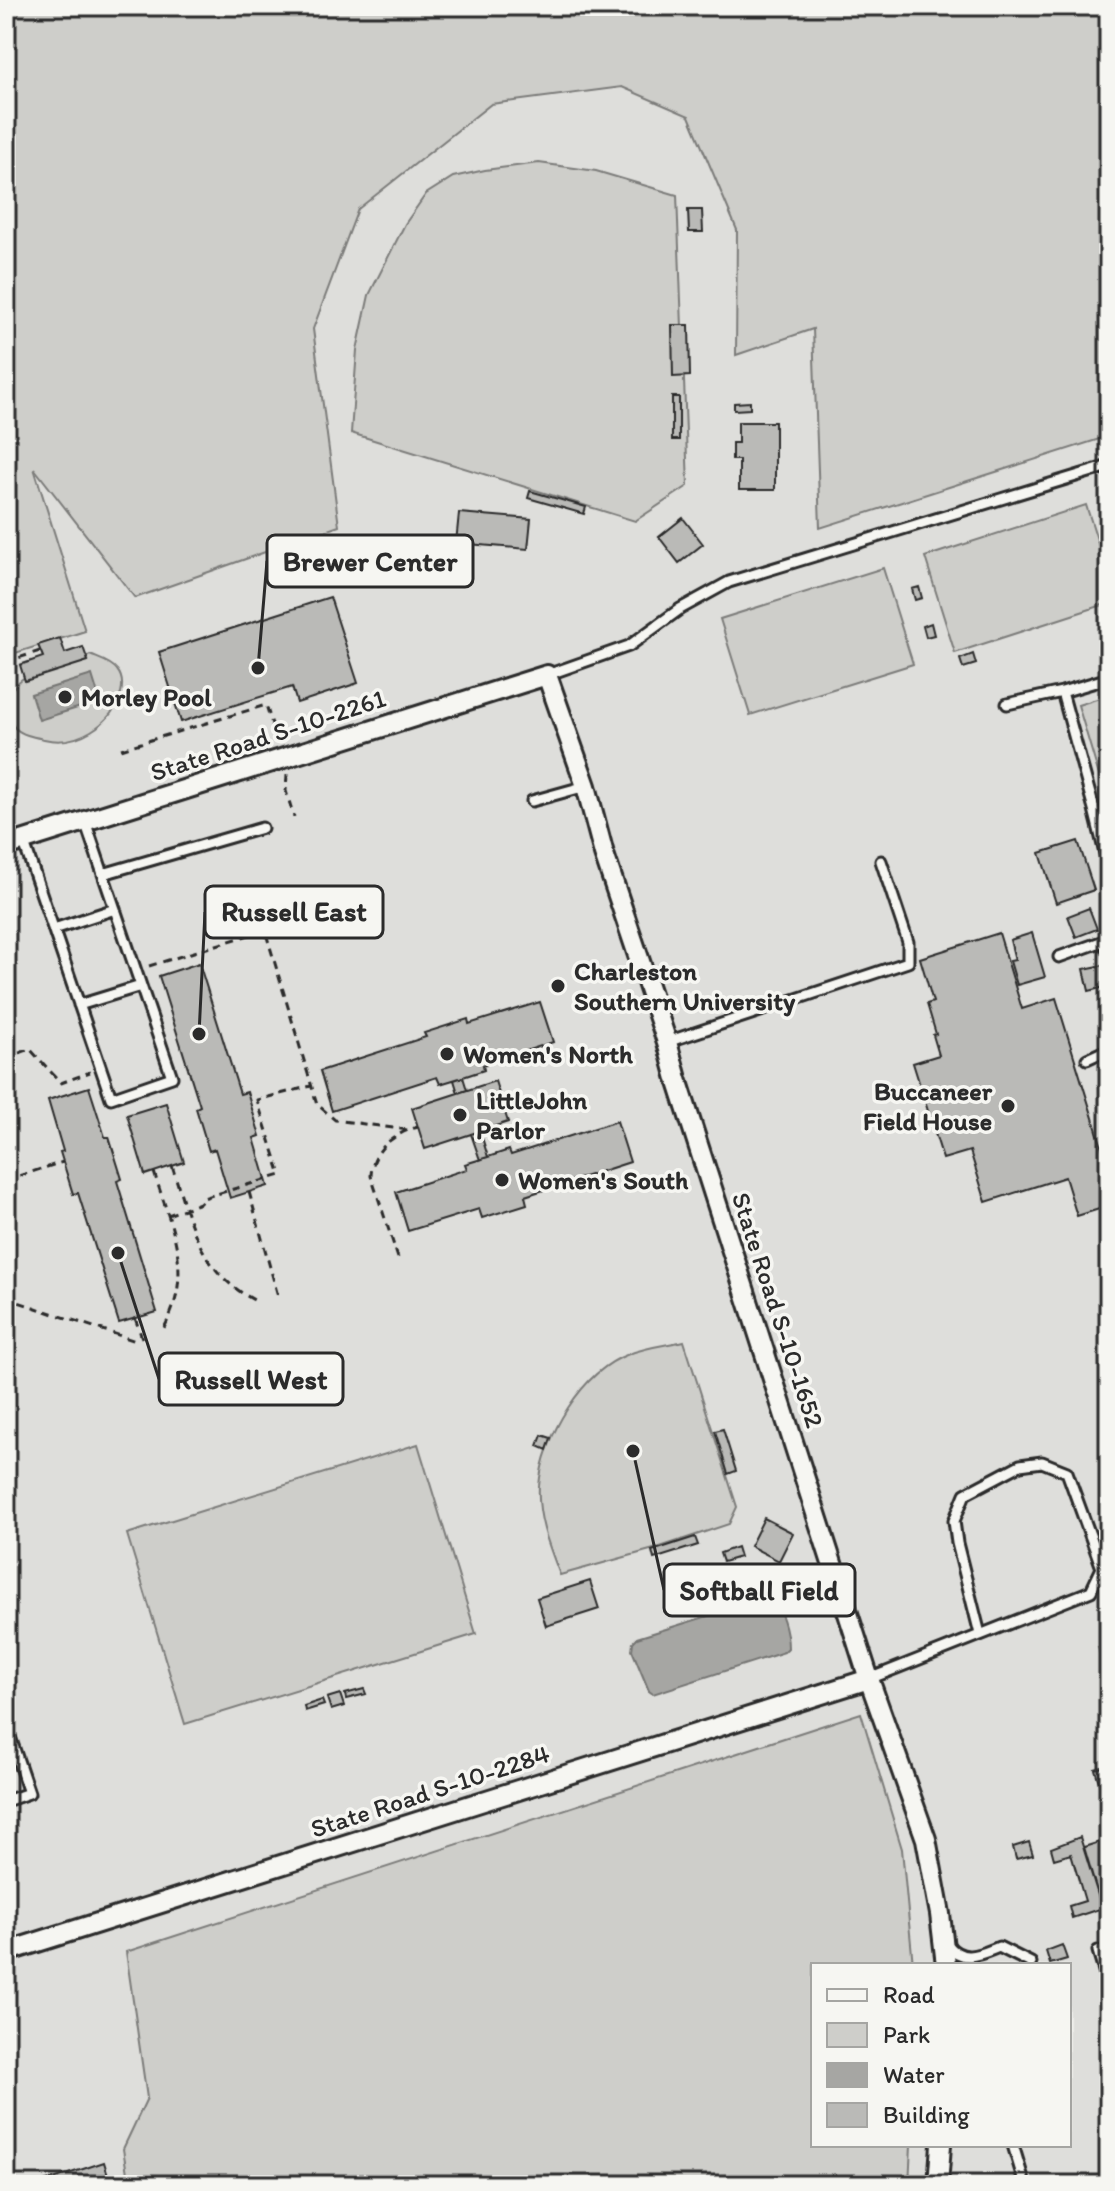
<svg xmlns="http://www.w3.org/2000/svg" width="1115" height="2191" font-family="Itim,sans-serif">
<rect width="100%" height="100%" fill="#eeeeea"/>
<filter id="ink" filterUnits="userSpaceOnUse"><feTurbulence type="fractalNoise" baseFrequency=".0125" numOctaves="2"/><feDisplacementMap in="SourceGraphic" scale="16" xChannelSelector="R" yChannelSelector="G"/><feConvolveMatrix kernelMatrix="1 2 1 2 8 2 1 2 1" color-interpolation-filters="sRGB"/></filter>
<g filter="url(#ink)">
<path fill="#dededb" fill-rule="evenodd" d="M6 6H1109V2185H6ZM813 1965H1069V2145H813Z"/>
<path fill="#cececa" stroke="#7c7c7a" stroke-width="2" d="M6 6H1109V436L820 528 813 329 736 355 737 230 689 116 622 87 491 104 358 209 313 329 339 526 135 598 34 468 85 631 6 656V439L11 438 6 431Z
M539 163 596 171 677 195 688 486 635 521 351 433 357 350 369 295 405 224 426 194 453 177 485 170Z
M1086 505 1109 577V603L955 653 925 557Z
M883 568 913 664 750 715 720 619Z
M90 655C99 659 111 662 117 670 122 676 123 685 121 693 112 725 76 747 44 739 34 737 22 735 15 728 2 714 7 689 22 679 34 671 72 664 88 660L86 657Z
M1109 695V809L1078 705Z
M684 1341 737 1507 729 1524 654 1549 560 1575C549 1546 537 1517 539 1486 543 1437 582 1371 629 1354 646 1347 666 1345 684 1341Z
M418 1444 476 1634 185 1724 127 1534Z
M1109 1644V1687L1098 1647Z
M861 1713 902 1849 913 1965H813V2145H911L909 2185H129L123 2149 147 2098 126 1952Z"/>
<path fill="#a6a6a3" stroke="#757573" stroke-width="2" d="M92 675 100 701 39 720 31 694Z
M769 1597C782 1606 788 1633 788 1648L784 1652 653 1694 649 1691 632 1650 633 1642 637 1638Z"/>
<path fill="#babab7" stroke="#2b2b2b" stroke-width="2" d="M688 210H702L703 232H689Z
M672 325H689L690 376 673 377Z
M672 397H679V440H672Z
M750 402V409L734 410V403Z
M738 422H775V490H739V460H732V443H738Z
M530 491 586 507 584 514 528 498Z
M459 513 531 519 528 549 456 543Z
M683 518 703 544 679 563 659 537Z
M919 587 922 598 915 600 912 589Z
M330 597 358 683 297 703 292 687 181 722 159 652Z
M931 623 934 635 926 637 923 626Z
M60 638 65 653 83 647 88 661 25 681 20 665 43 657 38 645Z
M973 654 976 664 963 668 960 659Z
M1078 841 1094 890 1056 903 1040 853Z
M1089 908 1097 929 1076 937 1068 916Z
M999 933 1022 1009 1056 998 1109 1170V1206L1077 1216 1065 1177 986 1202 970 1151 943 1159 913 1063 939 1055 933 1035 936 1034 927 1004 933 1002 920 958Z
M1032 933 1045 977 1017 985 1010 961 1015 960 1010 940Z
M199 963 240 1094 247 1092 260 1136 254 1138 268 1186 230 1198 215 1149 209 1151 196 1108 200 1106 159 976Z
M1104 965 1109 986 1089 991 1084 969Z
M540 1002 553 1042 483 1065 484 1070 463 1077 440 1084 437 1077 332 1111 320 1071 426 1037 424 1033 468 1019 469 1024Z
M1109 1075V1102L1102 1078Z
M463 1077 467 1090 458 1093 454 1080Z
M495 1081 508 1122 425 1149 412 1108Z
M89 1087 105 1137H109L122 1179 117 1181 157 1312 119 1323 78 1193 73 1194 60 1152 63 1151 48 1100Z
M166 1103 184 1162 145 1175 127 1115Z
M617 1121 630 1162 525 1196 527 1204 482 1218 479 1209 408 1231 396 1192 467 1169 465 1164 488 1157 509 1150 511 1155Z
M480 1131 488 1157 480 1160 471 1134Z
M723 1429 736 1471 728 1474 715 1431Z
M542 1435 551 1438 547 1450 538 1446Z
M764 1518 793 1533 779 1561 750 1546Z
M695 1537 698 1545 654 1559 652 1551Z
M737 1547 740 1557 723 1562 720 1553Z
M590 1581 599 1609 546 1626 537 1598Z
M6 1660 13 1681 6 1683Z
M364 1689 366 1694 346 1699 345 1694Z
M340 1694 344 1706 331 1710 327 1698Z
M322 1700 324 1705 305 1711 304 1706Z
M1109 1765V1816L1095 1769Z
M1080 1837 1102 1908 1072 1918 1069 1906 1085 1901 1071 1854 1054 1859 1051 1848Z
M1109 1839V1906L1102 1908 1084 1847Z
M1029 1842 1033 1855 1016 1859 1013 1847Z
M1062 1945 1067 1959 1050 1964 1046 1951Z
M104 2162 111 2185H35Z"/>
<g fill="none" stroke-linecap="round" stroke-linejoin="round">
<g stroke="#2b2b2b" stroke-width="15">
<path id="lane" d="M547 675 629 646 680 609 729 582 1109 466
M1062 692 1094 809 1109 870
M1007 704 1062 692 1109 678
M532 801 586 786
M23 840 111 1098 172 1077 85 821
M103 874 262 828
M54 929 115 909
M1109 940 1107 948 1109 953
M1059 957 1109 939
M79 1005 141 986
M667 1042 908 962V942L881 861
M1087 1059 1109 1049
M869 1679 1091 1591 1102 1568 1067 1472 1042 1462 1020 1465 965 1494 954 1521 957 1543 980 1634
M6 1725 29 1793 6 1801
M948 1945C963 1964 981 1954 999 1947L1031 1963
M1098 1951 1109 1987
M1013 2145 1025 2185"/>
</g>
<g stroke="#2b2b2b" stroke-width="24">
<path id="street" d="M6 846 547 675 586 786 604 854 667 1042 677 1079 869 1679 926 1839 940 1914 946 1965
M6 1952 869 1679
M938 2185 941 2145"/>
</g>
<path stroke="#2b2b2b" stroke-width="3" stroke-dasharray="8 6" stroke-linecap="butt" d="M6 662 40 651
M6 718 9 715
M121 749 266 705 277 740
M287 774 286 791 294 817
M149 966 265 930 317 1104 335 1120 408 1130
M6 1058 30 1049 61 1083 90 1072
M172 1166C191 1224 199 1273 258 1302
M154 1172C172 1230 196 1275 161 1333
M6 1180 63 1162
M249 1192 278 1296
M168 1215 200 1203 203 1198 281 1175 257 1100 311 1086
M398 1258 371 1176C372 1150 394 1133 418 1127
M6 1298 136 1341
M135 1318 142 1338"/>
<use href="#lane" stroke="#f6f6f2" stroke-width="9"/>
<use href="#street" stroke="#f6f6f2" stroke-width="18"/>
</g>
</g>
<g fill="#2b2b2b" stroke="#f6f6f2" stroke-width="3">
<circle cx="65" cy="697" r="8"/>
<circle cx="558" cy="986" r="8"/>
<circle cx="447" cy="1054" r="8"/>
<circle cx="1008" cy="1106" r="8"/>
<circle cx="460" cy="1115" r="8"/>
<circle cx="502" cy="1180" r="8"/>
</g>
<g text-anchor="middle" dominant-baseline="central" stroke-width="7" stroke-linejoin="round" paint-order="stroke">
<g font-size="26" font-weight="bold" fill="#2b2b2b" stroke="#f6f6f2" text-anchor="start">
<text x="81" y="697">Morley Pool</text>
<text x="574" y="971">Charleston<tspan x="574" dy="30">Southern University</tspan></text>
<text x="463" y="1054">Women's North</text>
<text x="992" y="1091" text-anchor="end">Buccaneer<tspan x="992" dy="30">Field House</tspan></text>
<text x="476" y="1100">LittleJohn<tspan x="476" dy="30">Parlor</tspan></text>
<text x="518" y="1180">Women's South</text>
</g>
<g font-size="26" fill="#2b2b2b" stroke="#f6f6f2">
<text transform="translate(268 735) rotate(-18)">State Road S-10-2261</text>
<text transform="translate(778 1310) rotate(72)">State Road S-10-1652</text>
<text transform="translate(430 1791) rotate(-18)">State Road S-10-2284</text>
</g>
</g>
<path fill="none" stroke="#2b2b2b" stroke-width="3" d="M258 668L267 561M199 1034L205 912M118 1253L159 1379M633 1451L664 1590"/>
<g fill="#2b2b2b" stroke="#f6f6f2" stroke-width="3">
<circle cx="258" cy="668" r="8"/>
<circle cx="199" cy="1034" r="8"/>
<circle cx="118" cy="1253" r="8"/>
<circle cx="633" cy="1451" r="8"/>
</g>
<g fill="#f6f6f2" stroke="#2b2b2b" stroke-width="3">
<rect x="267" y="535" width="206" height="52" rx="8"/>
<rect x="205" y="886" width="178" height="52" rx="8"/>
<rect x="159" y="1353" width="184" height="52" rx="8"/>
<rect x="664" y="1564" width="191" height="52" rx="8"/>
</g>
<g font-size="28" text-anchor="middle" font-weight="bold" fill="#2b2b2b">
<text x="370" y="571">Brewer Center</text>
<text x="294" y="921">Russell East</text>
<text x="251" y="1389">Russell West</text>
<text x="759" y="1600">Softball Field</text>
</g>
<rect width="1115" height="2191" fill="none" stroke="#f6f6f2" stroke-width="32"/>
<rect x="16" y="16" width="1083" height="2159" fill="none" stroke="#2b2b2b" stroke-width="3" filter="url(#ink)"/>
<rect x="811" y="1963" width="260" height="184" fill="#f6f6f2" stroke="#a5a5a2" stroke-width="2"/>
<rect x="827" y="1989" width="40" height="12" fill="#f6f6f2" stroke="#a5a5a2" stroke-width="2"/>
<text x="883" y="2003" font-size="24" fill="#2b2b2b">Road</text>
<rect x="827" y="2023" width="40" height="24" fill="#cececa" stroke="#a5a5a2" stroke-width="2"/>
<text x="883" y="2043" font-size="24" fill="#2b2b2b">Park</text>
<rect x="827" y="2063" width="40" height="24" fill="#a6a6a3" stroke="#a5a5a2" stroke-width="2"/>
<text x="883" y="2083" font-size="24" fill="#2b2b2b">Water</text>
<rect x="827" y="2103" width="40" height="24" fill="#babab7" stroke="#a5a5a2" stroke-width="2"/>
<text x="883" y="2123" font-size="24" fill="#2b2b2b">Building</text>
</svg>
